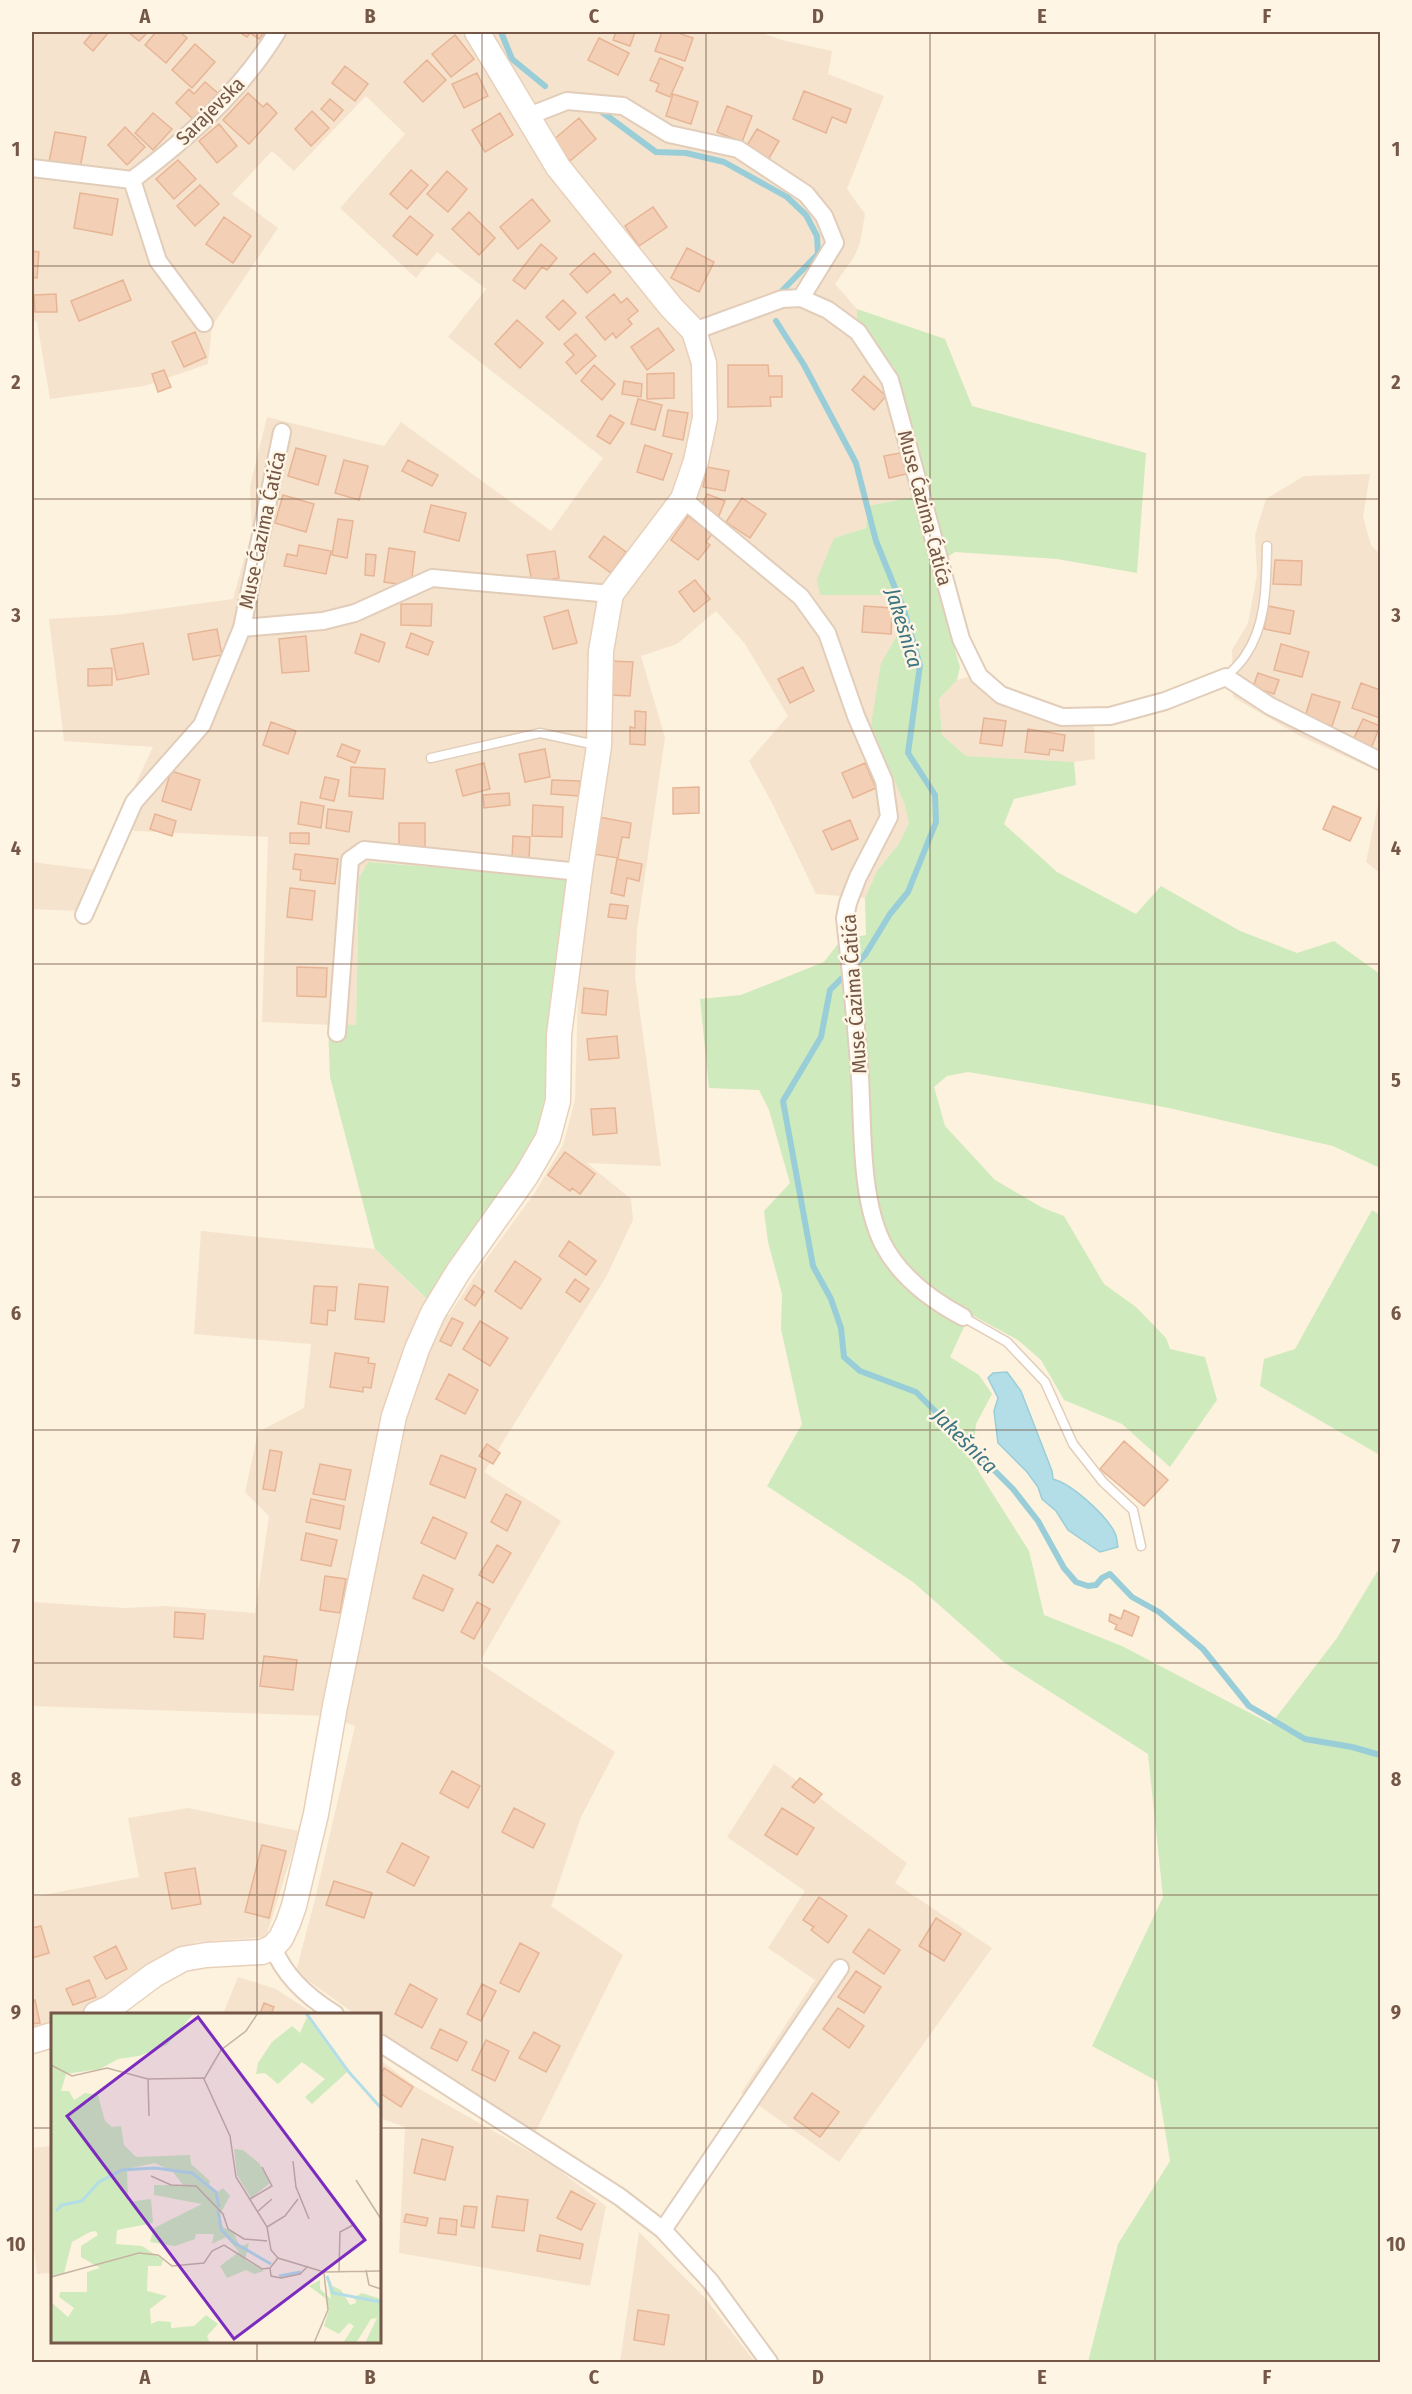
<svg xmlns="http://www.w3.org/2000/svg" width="1412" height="2394" font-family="'Fira Sans Condensed',sans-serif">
<rect width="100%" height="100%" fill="#fdf2de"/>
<path fill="#f5e3cd" d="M32 32H759L782 40 832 51 828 74 884 96 847 189 865 214 860 243 854 257 835 284 857 309V322L894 367 902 389 927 483 912 497 868 506 866 528 834 538 821 595H885L896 601 899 632 881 663 909 823 898 845 877 871 865 898 816 894 773 805 749 761 788 716 745 644 716 611 677 644 641 656 665 738 637 930 635 977 661 1166 587 1163 631 1199 633 1220 606 1277 484 1472 561 1521 479 1663 615 1752 581 1817 551 1906 623 1955 534 2135 380 2031V2014H355L296 1972 315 1899 355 1726 327 1716 32 1706V1602L124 1608 166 1606 255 1613 269 1516 245 1492 258 1432 304 1408 311 1344 194 1334 201 1231 375 1249 421 1294 449 1315 484 1262 534 1194 563 1145 575 1100 580 925 587 880 368 862 359 878 356 1026 262 1022 268 837 135 831 117 823 153 747 64 741 49 619 116 615 233 599 252 531 250 486 267 417 384 446 401 422 551 531 603 458 448 337 486 289 437 252 416 278 340 208 405 134 366 96 294 171 272 151 232 194 278 228 212 326 208 364 144 386 50 399 37 322 32 321Z
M1370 474 1363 517 1371 545 1380 554V772L1300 736 1233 697 1232 650 1248 623 1257 575 1255 535 1266 499 1304 476Z
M968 677 988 697 1010 709 1064 724H1094L1095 759 1074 762 966 756 942 735 939 699 957 680Z
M1380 795V873L1366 862Z
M32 862 94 870 82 894 78 911 32 909Z
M774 1764 907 1863 895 1883 992 1948 839 2162 741 2093 815 1980 768 1948 805 1891 727 1837Z
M188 1808 299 1831 266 1937 196 1942 161 1959 93 2010 83 2014H52V2028L32 2034V1897L139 1877 128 1818Z
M238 1977 276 1989 314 2014H223Z
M380 2060 416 2087 551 2164 606 2206 590 2286 399 2253 405 2127 380 2118Z
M52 2146V2273L37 2274 32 2232V2148Z
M639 2232 706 2299 755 2362H620Z"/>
<path fill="#cfeabd" d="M857 309 945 339 972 406 1146 453 1137 573 1057 559 955 552 931 568 960 667 957 680 939 699 942 735 966 756 1074 762 1076 785 1014 799 1004 824 1057 872 1136 914 1161 886 1240 931 1297 953 1334 941 1380 974V1168L1333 1146 1169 1108 1050 1086 968 1072 947 1076 934 1087 945 1126 995 1180 1043 1208 1064 1216 1104 1284 1136 1307 1166 1338 1170 1349 1205 1357 1217 1400 1170 1467 1122 1424 1064 1400 1041 1360 1018 1340 970 1314 950 1357 979 1375 992 1394 976 1424 972 1461 1029 1551 1044 1615 1122 1646 1271 1724 1337 1638 1380 1567V2362H1088L1118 2244 1170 2161 1157 2081 1092 2046 1163 1897 1148 1754 1005 1663 913 1582 767 1486 802 1424 781 1329 782 1294 768 1242 764 1211 790 1183 769 1110 759 1090 709 1088 700 999 741 995 824 962 841 940 866 935 865 898 877 871 898 845 909 823 905 805 871 725 881 663 899 632 896 602 885 595H820L817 579 834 538 866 528 868 506 912 497 927 483 902 389 894 367 857 322Z
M368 862 567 878 551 992 546 1110 525 1166 429 1301 375 1249 330 1077 328 1024 356 1025 359 878Z
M1372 1210 1380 1215V1455L1260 1386 1264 1359 1295 1349Z"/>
<path fill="#b3dee7" stroke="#99ced9" stroke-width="1.5" d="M1007 1372 1021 1391 1052 1471 1053 1479C1072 1484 1106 1515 1115 1533 1117 1537 1117 1543 1118 1547L1100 1552 1068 1530 1056 1511 1042 1499 1038 1487 1027 1472 998 1443 994 1411 998 1398 988 1378 993 1373Z"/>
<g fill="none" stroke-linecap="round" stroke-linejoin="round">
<path stroke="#99ced9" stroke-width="6" d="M501 32 512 59 545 86
M602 112 656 152 686 153 724 162 787 197 806 215 817 236 818 254 777 296
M776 321 804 365 856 463 876 541 904 610 920 665 908 753 935 795 936 822 908 892 890 914 865 955 855 965
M841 979 830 990 821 1037 783 1101 813 1266 831 1299 841 1328 844 1357 860 1371 916 1392 1013 1489 1038 1521 1064 1568 1076 1582 1088 1586 1096 1585 1102 1578 1110 1574 1132 1597 1159 1612 1203 1649 1249 1706 1305 1739 1352 1747 1380 1755"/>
</g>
<path fill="#f3cfb5" stroke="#e7b595" stroke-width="1.5" d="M93 32H109L93 51 84 43Z
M128 32H148L139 41Z
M156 32H180L187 38 166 63 145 45Z
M239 32H265L259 39 250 33 247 37Z
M616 32H635L630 46 613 40Z
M662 32H675L693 38 685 61 655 51Z
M455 35 474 59 451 77 432 54Z
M599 38 629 53 618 75 588 60Z
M195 44 215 62 192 88 172 70Z
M660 58 683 68 670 97 656 91 659 84 650 80Z
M427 60 446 80 423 102 404 82Z
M345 66 368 84 355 101 332 83Z
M477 73 488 96 464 108 452 84Z
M205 82 219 94 194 120 176 103 189 89 194 94Z
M804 91 851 109 846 123 832 117 826 133 793 119Z
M248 93 263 107 267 103 277 113 249 144 223 120Z
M673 94 698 102 691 124 666 116Z
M330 99 343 110 334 121 321 109Z
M727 106 752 116 742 142 717 132Z
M312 111 329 128 311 146 295 129Z
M153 113 172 129 153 150 135 133Z
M500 113 513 135 485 152 472 130Z
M579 118 596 139 570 161 552 141Z
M219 124 237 146 217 163 199 141Z
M125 127 145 147 127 165 108 145Z
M757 129 779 141 768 160 746 147Z
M55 132 86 137 80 168 49 162Z
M178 160 196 179 174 199 156 179Z
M411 170 428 185 407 209 390 194Z
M447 171 467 189 448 212 427 194Z
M200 185 219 204 195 226 177 206Z
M80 193 118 199 112 235 74 228Z
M532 199 550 221 518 249 500 227Z
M653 207 667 227 639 246 625 226Z
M469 212 495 238 479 255 452 229Z
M410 216 433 235 417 255 393 236Z
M224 217 251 236 233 263 206 244Z
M541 244 557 258 547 270 542 267 525 289 513 280Z
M687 248 714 262 699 292 671 278Z
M32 251 39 252 37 278 32 277Z
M594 253 611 272 587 293 570 274Z
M123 280 131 300 79 321 71 301Z
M56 294 57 312H35L34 295Z
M614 294 621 303 627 298 638 311 628 319 632 324 616 338 613 333 605 340 586 317Z
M563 300 576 313 559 330 546 317Z
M517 320 543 343 520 368 495 344Z
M658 328 674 350 647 370 631 347Z
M195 332 206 357 184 367 172 342Z
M576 334 596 356 576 374 566 362 574 355 564 344Z
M594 365 615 384 602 400 581 381Z
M728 365H768L769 376H782V397H770L771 406 728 407Z
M164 370 171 387 158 392 152 374Z
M674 373V398L647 399V374Z
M864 376 886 396 874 410 852 390Z
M624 381 642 384 641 397 622 394Z
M638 399 662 405 655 430 631 424Z
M668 410 688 413 683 440 663 436Z
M610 415 624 423 610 444 597 436Z
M645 445 672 454 663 480 637 472Z
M296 448 326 456 318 485 288 476Z
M905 452 910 473 889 478 884 456Z
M344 460 368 466 359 500 335 493Z
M408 460 438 475 432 486 402 471Z
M707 467 729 471 725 491 703 487Z
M707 494 725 501 718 518 700 510Z
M283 495 314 504 306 532 275 523Z
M742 498 766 514 750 538 726 522Z
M431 505 466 513 459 541 424 532Z
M688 516 712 534 706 542 710 545 698 560 671 540Z
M338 519 353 521 347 558 332 555Z
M604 536 626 552 611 573 589 557Z
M299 545 331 551 326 574 284 566 287 554 297 556Z
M389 548 415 552 411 586 384 582Z
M555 551 559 578 532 583 527 555Z
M366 554 376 555 374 576 365 575Z
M1275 560 1302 561 1301 585 1273 584Z
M695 580 710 599 694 612 679 592Z
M401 604H432L431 626 401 625Z
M864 606 892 608 891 634 862 632Z
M1268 606 1294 611 1290 634 1264 629Z
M568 610 577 643 553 649 544 617Z
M217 629 222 655 193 660 188 634Z
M411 633 433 642 428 655 406 647Z
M361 634 385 643 379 662 355 653Z
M306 636 309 671 282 673 279 639Z
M143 643 149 674 117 680 111 649Z
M1281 644 1309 652 1302 677 1274 670Z
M610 661 633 662 630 696 608 695Z
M803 667 814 691 790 703 778 679Z
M112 668V685L88 686V669Z
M1258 673 1279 680 1274 694 1253 687Z
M1361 683 1380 690V718L1352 708Z
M1312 694 1340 702 1332 726 1305 717Z
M635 711 646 712 645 745 630 744V727L635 728Z
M984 718 1006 721 1002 746 980 743Z
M1363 719 1380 726 1370 751 1352 742Z
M271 722 296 731 288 754 263 745Z
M1028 729 1065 735 1063 751 1050 749 1049 755 1025 752Z
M342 744 360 751 355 763 337 756Z
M545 749 550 777 525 782 519 754Z
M484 763 490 789 463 796 456 770Z
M865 763 876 788 853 798 842 773Z
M351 767 385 769 383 799 349 796Z
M171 771 200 780 191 810 162 801Z
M325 777 339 780 334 801 320 798Z
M552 780 580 781 579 796 551 794Z
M699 787V813L673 814V788Z
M509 793 510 805 484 808 483 795Z
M301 802 324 806 321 828 298 824Z
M533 805 563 807 562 837 532 836Z
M1333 806 1361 818 1350 841 1323 829Z
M328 809 352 812 349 832 326 828Z
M155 814 176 821 172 836 150 829Z
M599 817 631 823 629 838 622 837 618 858 593 854Z
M850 820 858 839 832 850 823 831Z
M399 823H425V849H399Z
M290 833H309V844L290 843Z
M513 836 530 837 529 860 512 859Z
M295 854 338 859 335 884 300 880 301 870 293 869Z
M617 859 642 864 639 881 627 878 624 896 611 893Z
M290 888 315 891 312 920 287 917Z
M610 904 628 906 626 919 608 917Z
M297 967 327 968 326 997 297 996Z
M584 988 608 991 606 1015 582 1013Z
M617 1036 619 1058 589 1060 587 1039Z
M615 1108 617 1133 593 1135 591 1109Z
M565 1152 595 1174 580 1194 572 1188 570 1191 548 1175Z
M569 1241 596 1261 586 1275 559 1256Z
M515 1261 541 1279 521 1309 495 1291Z
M575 1279 589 1289 580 1302 566 1292Z
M359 1284 388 1287 384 1322 355 1319Z
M474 1285 484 1292 475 1306 465 1299Z
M314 1286 337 1287 335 1311 328 1310 327 1325 311 1323Z
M452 1318 463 1323 451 1346 440 1341Z
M480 1321 508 1338 490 1366 463 1349Z
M335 1353 369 1358 368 1363 375 1364 371 1388 363 1387V1392L330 1387Z
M449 1374 478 1390 465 1414 436 1399Z
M1124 1441 1168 1480 1144 1506 1100 1469Z
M487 1444 500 1453 493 1464 479 1456Z
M270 1450 282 1452 275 1491 263 1489Z
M441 1455 476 1469 465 1498 430 1484Z
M320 1464 351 1470 345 1500 313 1494Z
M506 1494 521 1502 507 1531 491 1522Z
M311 1499 344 1506 340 1529 306 1522Z
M433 1517 467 1533 455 1559 421 1543Z
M306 1533 337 1540 331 1566 301 1560Z
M497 1545 511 1553 493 1583 479 1575Z
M423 1575 453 1589 443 1611 413 1598Z
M325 1576 346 1579 340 1613 320 1610Z
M477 1602 490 1609 474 1639 461 1632Z
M1124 1610 1139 1617 1132 1636 1115 1629 1117 1625 1109 1621 1110 1614 1121 1619Z
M175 1612 205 1614 203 1639 174 1637Z
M264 1656 297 1660 293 1690 260 1686Z
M452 1771 480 1786 468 1808 440 1793Z
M800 1778 822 1794 814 1803 792 1787Z
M514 1808 545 1824 533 1848 502 1832Z
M782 1808 814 1828 797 1855 765 1835Z
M402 1843 429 1857 414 1886 387 1872Z
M262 1845 286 1851 269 1918 245 1912Z
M195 1868 201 1904 172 1909 165 1873Z
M334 1881 372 1893 364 1918 326 1905Z
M819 1897 847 1916 828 1943 811 1930 814 1927 803 1920Z
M936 1918 961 1934 944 1961 919 1946Z
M41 1926 49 1953 32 1958V1928Z
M869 1929 900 1950 884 1974 853 1952Z
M520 1943 539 1953 519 1992 500 1983Z
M116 1946 127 1969 106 1979 94 1957Z
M856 1971 881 1987 864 2013 838 1997Z
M89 1980 96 1997 73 2005 66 1989Z
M410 1984 437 1999 422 2028 395 2014Z
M482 1984 496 1991 481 2021 467 2014Z
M35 2000 40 2023 32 2024V2001Z
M264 2003 274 2007 271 2014H260Z
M838 2008 864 2026 849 2048 823 2029Z
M440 2029 467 2042 457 2061 431 2048Z
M534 2032 560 2046 546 2072 519 2058Z
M486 2040 509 2051 495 2081 472 2070Z
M384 2068 413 2087 401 2107 380 2093V2076Z
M812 2093 839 2112 820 2137 794 2118Z
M422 2139 453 2147 445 2180 414 2173Z
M571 2191 595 2204 581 2230 557 2218Z
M497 2196 528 2200 524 2231 492 2227Z
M464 2206 477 2207 474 2228 461 2226Z
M406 2214 428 2218 426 2226 404 2222Z
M440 2218 457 2220 456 2235 438 2233Z
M540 2235 583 2244 580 2259 537 2251Z
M638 2310 669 2315 664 2345 634 2340Z"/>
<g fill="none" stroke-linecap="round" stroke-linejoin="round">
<g stroke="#e1cdba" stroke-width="11">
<path id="lane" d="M1226 677C1232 671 1240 664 1245 656 1267 625 1266 583 1267 546
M431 758 540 733 596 745
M963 1317 1007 1342 1045 1382 1073 1444 1103 1482 1133 1510 1141 1546"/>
</g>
<g stroke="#e1cdba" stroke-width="20">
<path id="street" d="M526 117 567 101 623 106 669 134 738 149 806 194 824 216 835 243 801 298
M32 168 132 180C188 138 241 91 277 32
M132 180 158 261 204 323
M694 331 782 299 801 298 828 310 858 332 890 380 961 639 979 676 1001 695 1062 717 1110 716 1165 701 1226 677 1270 706 1380 761
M683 499 801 597 827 633 856 716 884 781 889 817 858 877 848 903 845 918C851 971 856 1024 860 1077 863 1128 860 1199 883 1244 900 1277 931 1300 963 1317
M242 628 323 621 355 613 432 578 611 594
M84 915 134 802 202 725 242 628 282 432
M337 1033 350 860 364 850 580 872
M273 1947C284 1976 309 1998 335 2014
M380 2043 620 2197 663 2230 710 2281 769 2362
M663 2230 840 1968"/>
</g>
<g stroke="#e8d0ba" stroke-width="27">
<path id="secondary" d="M96 2014 111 2007 154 1975 183 1959 206 1955 262 1952 273 1947 281 1938 288 1923 294 1906 316 1814 335 1706 394 1416 417 1349 433 1313 458 1272 526 1176 548 1138 558 1101 559 1035 580 872 599 746 601 651 611 594 683 499 696 461 705 418 704 363 694 331 671 307 558 167 477 32
M32 2041 52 2035"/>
</g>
<use href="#lane" stroke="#fff" stroke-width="8"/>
<use href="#street" stroke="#fff" stroke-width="16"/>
<use href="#secondary" stroke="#fff" stroke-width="24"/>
</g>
<path fill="none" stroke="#745746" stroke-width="1.5" stroke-opacity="0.55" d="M257 32V2014M482 32V2362M706 32V2362M930 32V2362M1155 32V2362M32 266H1380M32 499H1380M32 731H1380M32 964H1380M32 1197H1380M32 1430H1380M32 1663H1380M32 1895H1380M32 2128H52M380 2128H1380M257 2342V2362"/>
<g text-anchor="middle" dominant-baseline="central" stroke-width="5" stroke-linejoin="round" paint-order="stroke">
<g font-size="20" fill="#745746" stroke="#fff5e5">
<text transform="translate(210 111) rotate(-45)">Sarajevska</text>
<text transform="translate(925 508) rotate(75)">Muse Ćazima Ćatića</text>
<text transform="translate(262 530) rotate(-78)">Muse Ćazima Ćatića</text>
<text transform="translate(854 994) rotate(-94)">Muse Ćazima Ćatića</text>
</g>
<g font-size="21" font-style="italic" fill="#3c7581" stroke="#fff5e5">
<text transform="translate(904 628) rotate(73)">Jakešnica</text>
<text transform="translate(965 1441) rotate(45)">Jakešnica</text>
</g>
</g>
<g transform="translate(51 2013)">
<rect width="330" height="330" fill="#fdf2de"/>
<path d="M0 0H143L116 32 88 43 67 46 49 56 15 61 10 78H18L23 87 34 80 47 82 54 108 61 114 70 113 73 132 85 144 139 142 140 151 159 168 158 172 167 179 172 175 179 183 169 201 172 214 183 220 189 234 198 230 194 247 213 258 203 261 195 257 176 265 169 253 188 239 175 224 161 231 163 221H145L144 226 124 233 99 229 103 215 151 191 103 182V172H132L122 159 104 150 76 156 77 189 100 186 102 210 66 217 65 231 91 233 112 247 110 253H97L96 278 116 283 99 296 100 311 107 308 120 309V315L143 313 155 302 167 311 156 323 159 330H0V289L17 304 23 295 8 284 9 279H36V259L49 255 30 244V233L47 222 45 218 39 219 21 229 13 260 0 263ZM256 4 296 59 261 91 254 84 274 66 251 49 227 71 214 60 205 61 207 50 221 29 241 13 249 20ZM183 136 192 137 208 150 219 170 200 185 186 162ZM269 267V276L280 286 277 271 290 277 299 292 305 290 304 284 311 280 330 286V330H314L326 305 320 306 305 330H292L303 313 298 310 288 321 273 313 278 297 274 285 258 273Z" fill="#cfeabd"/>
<path fill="none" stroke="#b3dee7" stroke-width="3" d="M255 0 297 58 330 95M167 197 170 216 182 229 220 251M5 198 11 192 31 188 48 169 71 157 104 155 141 160 165 179 168 194M228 263 250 259M276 263 282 280 330 289"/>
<path fill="none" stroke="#c6b4a1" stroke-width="1.5" d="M207 0 195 18 170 37 153 66 179 123 185 164 216 214 220 237 227 245 273 259 330 258M0 52 21 63 56 55 97 66 153 65M97 66 98 103M242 148 245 174 258 206M100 163 120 172 145 173 172 201 177 216 193 226 216 228M305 167 330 206M199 186 221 173 211 154M206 199 221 186M216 214 234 203 247 186M219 255 220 263 230 265 249 261 257 253M315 257 318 272 330 276M288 258 289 219 304 211M0 264 88 240 107 242 121 253 153 250 161 238 173 232 211 256 219 255 227 245M263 330 277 297 273 260"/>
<path fill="#7b2cbf" fill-opacity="0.15" stroke="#7b2cbf" stroke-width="3" d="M147 4 314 227 183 326 16 103Z"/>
<rect width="330" height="330" fill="none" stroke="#745746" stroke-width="3"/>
</g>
<rect width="1412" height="2394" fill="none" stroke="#fff5e5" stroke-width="66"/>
<rect x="33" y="33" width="1346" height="2328" fill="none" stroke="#745746" stroke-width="2"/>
<g font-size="20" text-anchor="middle" font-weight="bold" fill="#745746">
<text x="145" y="23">A</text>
<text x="370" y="23">B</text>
<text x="594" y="23">C</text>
<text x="818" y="23">D</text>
<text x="1042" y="23">E</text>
<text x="1267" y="23">F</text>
<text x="16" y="156">1</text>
<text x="1396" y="156">1</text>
<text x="16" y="389">2</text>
<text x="1396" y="389">2</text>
<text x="16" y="622">3</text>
<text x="1396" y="622">3</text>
<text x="16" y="855">4</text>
<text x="1396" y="855">4</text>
<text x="16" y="1087">5</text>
<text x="1396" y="1087">5</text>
<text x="16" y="1320">6</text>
<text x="1396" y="1320">6</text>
<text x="16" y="1553">7</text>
<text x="1396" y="1553">7</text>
<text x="16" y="1786">8</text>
<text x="1396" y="1786">8</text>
<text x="16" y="2019">9</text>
<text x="1396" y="2019">9</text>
<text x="16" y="2251">10</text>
<text x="1396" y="2251">10</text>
<text x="145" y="2384">A</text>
<text x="370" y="2384">B</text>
<text x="594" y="2384">C</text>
<text x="818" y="2384">D</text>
<text x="1042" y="2384">E</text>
<text x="1267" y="2384">F</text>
</g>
</svg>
